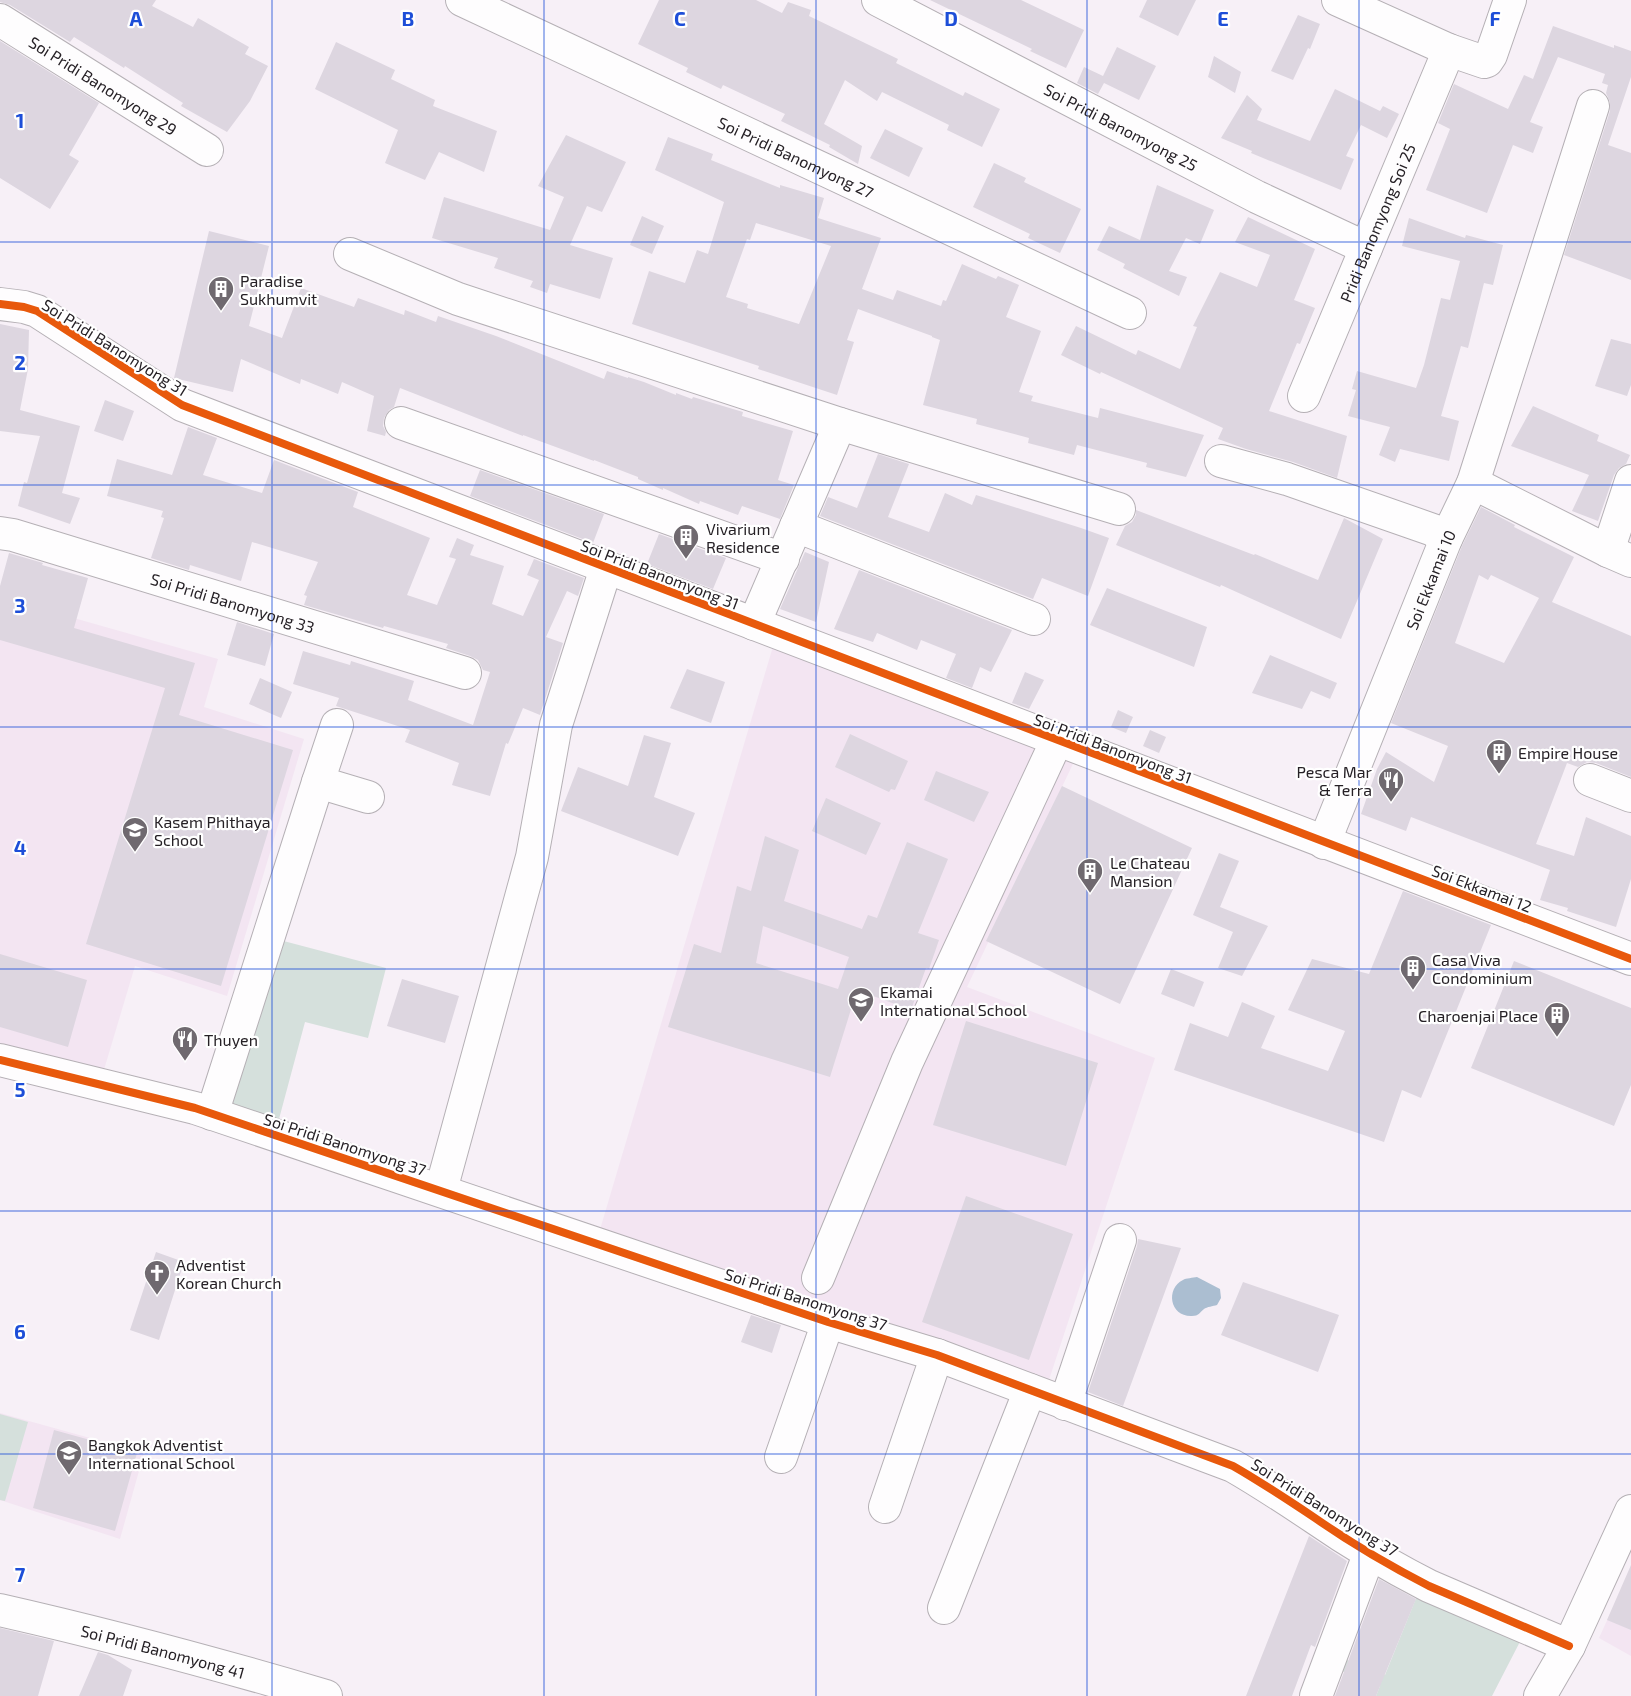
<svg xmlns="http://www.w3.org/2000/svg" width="1631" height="1696" font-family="'Exo 2',sans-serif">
<rect width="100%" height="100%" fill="#f7f0f7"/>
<path fill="#f3e5f2" d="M0 597 218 659 204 707 304 739 227 996 135 966 103 1073 0 1048Z
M777 633 1080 749 967 987 1155 1058 1044 1395 596 1243Z
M0 1413 144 1453 120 1539 0 1500Z
M1631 1568V1656L1599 1638Z"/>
<path fill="#d5e0dc" d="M276 939 386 968 368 1038 305 1022 279 1119 232 1106Z
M0 1414 28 1422 5 1501 0 1500Z
M1421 1586 1526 1630 1492 1696H1376L1380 1686 1339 1670 1342 1658 1385 1675Z"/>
<path fill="#abbed1" d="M1197 1277 1220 1289 1221 1298 1217 1305C1213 1306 1207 1307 1204 1309 1199 1313 1199 1316 1192 1316 1170 1317 1165 1289 1183 1280 1186 1278 1193 1278 1197 1277Z"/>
<path fill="#ddd6e0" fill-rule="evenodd" d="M0 0H156L152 6 193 27 198 18 249 47 245 54 268 66 250 101 227 132 181 106 183 103 125 66 124 68 74 37 70 42 10 5 0 2Z
M659 0H756L782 13 788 2 811 10 809 16 898 59 896 63 963 96 965 92 1000 109 982 147 947 130 949 125 882 92 877 101 845 80 824 124 862 146 858 164 829 147 830 145 781 121 785 114 723 85 721 89 686 72 688 68 638 44Z
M930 0H1021L1084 30 1066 68 1030 51 1032 49Z
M1147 0H1196L1178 36 1139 17Z
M1298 15 1320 24 1310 49 1308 48 1293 80 1271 71Z
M1553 26 1614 48V45L1631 51V77L1608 145 1631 153V280L1564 255 1610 111V102L1606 93 1608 85 1602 83 1605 74 1558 57 1530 122 1543 127 1533 153 1513 145 1487 213 1426 190 1450 129 1438 123 1454 84 1508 109 1524 75 1533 79Z
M0 41 99 103 69 155 79 161 50 209 0 178Z
M336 42 395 70 391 79 435 100 433 106 497 131 484 172 439 152 425 180 385 163 398 130 315 89Z
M1117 47 1156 66 1139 100 1104 83 1098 94 1077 83 1084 67 1103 76Z
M1214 56 1241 72 1235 93 1208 77Z
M1335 89 1380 111 1383 106 1399 114 1387 138 1361 125 1346 156 1354 159 1341 190 1251 153 1252 151 1221 138 1247 95 1262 109 1257 120 1310 141Z
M885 129 923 148 909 177 870 158Z
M566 135 626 162 602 212 587 206 570 245 613 258 600 299 550 284 547 293 530 287 533 281 494 268 498 258 432 238 444 197 550 230 564 197 538 186Z
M668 137 713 154 711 160 780 188V185L824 198 818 218 881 238 862 289 893 300 897 290 941 306 943 300 946 301 962 264 996 279 998 276 1019 285 1006 317 1041 331 1019 392 1033 396 1031 401 1098 418 1100 408 1204 435 1186 477 1146 467 1147 463 1077 445 1074 455 1028 443 1029 438 976 424 977 419 923 405 940 340 932 337V336L858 309 847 340 854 342 837 395 758 369 759 366 632 324 649 271 685 283 697 250 708 254 724 202 655 170ZM756 223 831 246 799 324 747 308 748 304 726 297 747 239 750 240Z
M994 163 1026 178 1024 182 1081 209 1060 253 1028 238 1030 234 973 207Z
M1157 185 1214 210 1200 244 1186 238 1169 271 1187 277 1179 296 1123 268 1125 264 1097 250 1109 226 1140 240Z
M642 216 664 226 652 254 630 245Z
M1248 217 1315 249 1294 300 1315 308 1300 344 1297 343 1269 411 1347 436 1337 478 1293 462 1246 449 1218 439 1223 428 1101 372 1100 374 1061 355 1076 326 1136 355 1138 350 1180 369 1197 327 1193 326 1220 272 1257 287 1270 255 1235 242Z
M1409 218 1465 238 1466 235 1503 245 1493 285 1484 283 1468 348 1461 346 1441 416 1459 421 1449 461 1400 449 1395 462 1379 455 1390 427 1348 416 1356 390 1352 389 1357 371 1416 388 1424 365 1441 298 1450 300 1460 261 1402 246Z
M209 231 269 246 249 326 282 338 301 288 354 307 358 298 404 315 405 310 436 322 438 316 496 336 604 379 607 371 628 378V377L644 382 676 395V393L692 399 693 397 743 412 742 416 793 431 778 480 794 485 780 519 742 506 738 515 700 501 699 504 663 488V490L638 479V477L594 460V461L523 435V436L400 388 394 407 389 410 384 418 383 426 386 432 385 436 367 431 374 396 342 382 338 394 301 379 300 384 241 359 233 392 174 378Z
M0 324 29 330 28 369 20 410 80 426 62 493 80 498 70 524 18 506 24 482 27 483 40 436 0 431Z
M1611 339 1631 344V385L1627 396 1595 386Z
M105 400 134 411 123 441 94 431Z
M1533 406 1599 435 1597 441 1630 455 1626 464 1619 468 1614 475 1598 521 1572 511 1589 475 1511 446Z
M188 427 217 438 203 475 262 493 274 460 358 492 353 507 430 538 407 595 437 605 456 559 449 557 457 538 474 545 470 555 504 566 492 604 523 616 539 580 527 575 534 559 584 578 578 596 567 591 546 637 563 643 540 715 523 708 508 744 506 743 490 796 452 785 459 763 405 742 410 730 336 706 339 698 293 684 303 651 350 665 351 661 414 681 408 700 473 725 490 672 483 670 478 660 470 656 446 648 448 644 384 626 383 628 304 605 307 596 304 595 318 562 252 542 241 581 190 565 189 570 151 558 164 518 161 517 163 511 107 496 117 459 172 475Z
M878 454 909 464 888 517 929 532 945 493 972 505 976 495 1081 528 1109 538 1088 596 1042 578 1033 599 820 516 828 497 857 508Z
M480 470 604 514 593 543 470 496Z
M1481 507 1515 525 1514 527 1574 557 1552 602 1631 636V777L1596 763 1587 762 1578 767 1567 763 1536 844 1574 856 1586 817 1631 836V879L1616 927 1567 911 1568 908 1540 900 1550 870 1411 817 1406 831 1361 814 1377 769 1386 752 1434 782 1448 746 1391 723 1462 546ZM1479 575 1488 580 1491 575 1539 598 1504 663 1455 643Z
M1136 510 1254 555 1255 554 1318 580 1344 518 1383 539 1341 639 1221 585 1220 587 1116 545 1125 526 1132 522 1136 515Z
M659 534 726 558 713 589 647 564Z
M805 552 829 562 816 622 780 609Z
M9 553 43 563 42 565 88 578 74 628 195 663 179 715 293 750 221 986 86 944 165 688 0 640V586Z
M859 570 1012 630 991 672 980 667 972 688 946 678 956 654 921 640 917 650 877 633 873 642 834 629Z
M1107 588 1207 627 1194 667 1090 625Z
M237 622 274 634 265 666 227 655Z
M1270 655 1337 683 1330 699 1311 691 1302 709 1252 693Z
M687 669 725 682 711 723 670 708Z
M1025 672 1044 680 1029 709 1012 703Z
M260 678 292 692 281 718 249 704Z
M1118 710 1133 717 1126 733 1111 727Z
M1150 730 1166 737 1159 753 1143 746Z
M850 734 908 761 895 790 891 789 889 792 835 767Z
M644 735 671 743 654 797 695 813 678 856 561 811 578 767 628 786Z
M936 771 989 792 974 822 924 800Z
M1062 786 1192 848 1120 1004 986 941Z
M826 798 881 823 866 855 812 831Z
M765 836 799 850 784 901 862 929 868 915 877 918 907 842 948 859 918 933 939 940 929 969 926 968 911 1010 857 990 830 1077 668 1027 694 944 721 953 737 886 751 891ZM763 926 849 957 838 989 756 963Z
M1219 853 1239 861 1220 907 1268 926 1242 976 1218 968 1233 932 1193 915Z
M1403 891 1491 925 1421 1098 1402 1090 1384 1142 1174 1070 1190 1023 1228 1037 1242 1002 1275 1016 1261 1048 1328 1071 1345 1031 1288 1010 1312 959 1369 974Z
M0 954 87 980 68 1047 0 1027Z
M1514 961 1631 1008V1085L1614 1126 1471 1068Z
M1171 969 1204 982 1194 1007 1161 994Z
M402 979 459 996 445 1043 387 1026Z
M966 1021 1098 1063 1066 1166 933 1125Z
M966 1196 1073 1234 1029 1360 922 1322Z
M1138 1239 1181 1248 1123 1406 1088 1392 1137 1246Z
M156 1252 184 1262 159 1340 130 1330Z
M1243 1282 1339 1315 1318 1372 1221 1335Z
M751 1315 781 1325 772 1353 741 1342Z
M54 1430 137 1453 115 1531 33 1508Z
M1309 1536 1347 1561 1315 1647 1311 1645 1292 1696H1246Z
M1631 1565V1630L1607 1620Z
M1379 1579 1416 1599 1376 1696H1335Z
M0 1628 54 1641 38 1696H0Z
M98 1652 108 1655 132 1670 123 1696H79Z"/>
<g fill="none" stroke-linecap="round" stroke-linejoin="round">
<g stroke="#b5b0b5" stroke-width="34">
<g id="minor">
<path id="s1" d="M462 0 1130 313"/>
<path id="s2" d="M878 0 1257 197 1366 248"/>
<path d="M1338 0 1449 50 1484 62 1487 61 1491 55 1510 0"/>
<path id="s3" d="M0 20 207 150"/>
<path d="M350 254 458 299 840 424 1119 509"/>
<path d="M0 304 24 307 37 311 182 405 1631 959"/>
<path id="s4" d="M1304 396 1449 50"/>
<path d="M401 423 783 559"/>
<path d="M1221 461 1287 479 1433 530 1446 539"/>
<path d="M1473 483 1593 106"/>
<path d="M796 526 1034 619"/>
<path id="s5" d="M0 533 13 535 465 673"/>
<path d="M1608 551 1631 481"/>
<path d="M754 624 840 424"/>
<path d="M337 725 318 782 368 797"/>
<path d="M1590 780 1631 796"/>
<path id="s6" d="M1324 843 1446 539 1473 483 1608 551 1631 561"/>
<path d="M0 1060 195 1108 828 1322 937 1355 1233 1466C1261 1482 1288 1500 1315 1518 1351 1543 1390 1566 1429 1586L1569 1646"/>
<path d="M212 1114 318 782"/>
<path d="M441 1190 532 857 556 725 606 568"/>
<path d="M818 1278 907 1062 1057 740"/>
<path d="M1065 1404 1120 1240"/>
<path d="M781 1457 828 1322"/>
<path d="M885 1507 937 1355"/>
<path d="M944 1608 1030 1390"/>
<path id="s7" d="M0 1610C110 1635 218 1664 326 1696"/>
<path d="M1316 1696 1370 1552"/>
<path d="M1540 1696 1569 1646 1631 1511"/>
</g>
</g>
<use href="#minor" stroke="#fefdfe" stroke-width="32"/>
<g stroke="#fff" stroke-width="11">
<path id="cycleway" d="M0 304 24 307 37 311 182 405 1631 959
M0 1060 195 1108 828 1322 937 1355 1233 1466C1261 1482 1288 1500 1315 1518 1351 1543 1390 1566 1429 1586L1569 1646"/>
</g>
<use href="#cycleway" stroke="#e8590c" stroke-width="8"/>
</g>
<path fill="none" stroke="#1d4ed8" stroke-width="1.5" stroke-opacity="0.55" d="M272 0V1696M544 0V1696M816 0V1696M1087 0V1696M1359 0V1696M0 242H1631M0 485H1631M0 727H1631M0 969H1631M0 1211H1631M0 1454H1631"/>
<defs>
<g id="building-pin" transform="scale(1.35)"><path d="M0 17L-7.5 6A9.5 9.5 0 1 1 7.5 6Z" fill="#6f696f" stroke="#fff"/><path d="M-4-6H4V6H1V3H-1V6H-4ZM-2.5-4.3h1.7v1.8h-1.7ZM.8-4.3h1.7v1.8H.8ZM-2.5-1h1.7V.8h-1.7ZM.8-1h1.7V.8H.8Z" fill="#fff"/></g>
<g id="restaurant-pin" transform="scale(1.35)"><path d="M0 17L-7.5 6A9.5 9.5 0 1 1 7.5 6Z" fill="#6f696f" stroke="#fff"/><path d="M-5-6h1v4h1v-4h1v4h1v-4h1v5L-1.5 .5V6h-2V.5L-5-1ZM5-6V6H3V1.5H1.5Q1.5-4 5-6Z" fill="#fff"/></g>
<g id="school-pin" transform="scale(1.35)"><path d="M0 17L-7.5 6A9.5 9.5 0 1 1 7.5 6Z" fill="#6f696f" stroke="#fff"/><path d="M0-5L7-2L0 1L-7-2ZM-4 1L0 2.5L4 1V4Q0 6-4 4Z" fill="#fff"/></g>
<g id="church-pin" transform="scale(1.35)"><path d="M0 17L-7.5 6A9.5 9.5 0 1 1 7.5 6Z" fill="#6f696f" stroke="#fff"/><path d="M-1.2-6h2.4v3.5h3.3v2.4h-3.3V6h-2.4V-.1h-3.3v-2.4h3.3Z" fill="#fff"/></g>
</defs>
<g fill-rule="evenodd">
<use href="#building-pin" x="221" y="289"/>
<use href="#building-pin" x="686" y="537"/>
<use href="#building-pin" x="1499" y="752"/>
<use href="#restaurant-pin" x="1391" y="780"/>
<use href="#school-pin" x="135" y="830"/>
<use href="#building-pin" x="1090" y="871"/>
<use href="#building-pin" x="1413" y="968"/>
<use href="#school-pin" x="861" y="1000"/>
<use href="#building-pin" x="1557" y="1015"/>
<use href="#restaurant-pin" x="185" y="1039"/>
<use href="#church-pin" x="157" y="1273"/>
<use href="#school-pin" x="69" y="1453"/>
</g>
<g text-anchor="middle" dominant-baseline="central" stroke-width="4.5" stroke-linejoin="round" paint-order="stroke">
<g font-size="16" fill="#262126" stroke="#fff">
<text stroke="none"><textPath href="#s3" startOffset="122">Soi Pridi Banomyong 29</textPath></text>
<text stroke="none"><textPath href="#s2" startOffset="274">Soi Pridi Banomyong 25</textPath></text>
<text stroke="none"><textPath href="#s1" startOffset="369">Soi Pridi Banomyong 27</textPath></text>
<text stroke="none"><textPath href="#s4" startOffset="188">Pridi Banomyong Soi 25</textPath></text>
<text transform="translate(115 347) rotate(32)">Soi Pridi Banomyong 31</text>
<text transform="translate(660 574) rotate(21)">Soi Pridi Banomyong 31</text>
<text stroke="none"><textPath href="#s6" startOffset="284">Soi Ekkamai 10</textPath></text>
<text stroke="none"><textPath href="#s5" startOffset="243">Soi Pridi Banomyong 33</textPath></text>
<text transform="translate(1113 748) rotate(21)">Soi Pridi Banomyong 31</text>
<text transform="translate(1482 888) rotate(21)">Soi Ekkamai 12</text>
<text transform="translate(345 1144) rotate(18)">Soi Pridi Banomyong 37</text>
<text transform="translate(806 1299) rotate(18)">Soi Pridi Banomyong 37</text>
<text transform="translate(1325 1507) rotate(32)">Soi Pridi Banomyong 37</text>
<text stroke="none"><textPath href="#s7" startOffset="168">Soi Pridi Banomyong 41</textPath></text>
</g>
<g font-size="16" fill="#262126" stroke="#fff" text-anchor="start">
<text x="240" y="280">Paradise<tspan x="240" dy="18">Sukhumvit</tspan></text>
<text x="706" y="528">Vivarium<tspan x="706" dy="18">Residence</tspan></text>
<text x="1518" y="752">Empire House</text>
<text x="1372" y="771" text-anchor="end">Pesca Mar<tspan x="1372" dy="18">&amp; Terra</tspan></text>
<text x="154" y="821">Kasem Phithaya<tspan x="154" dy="18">School</tspan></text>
<text x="1110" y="862">Le Chateau<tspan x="1110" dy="18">Mansion</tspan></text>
<text x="1432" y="959">Casa Viva<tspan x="1432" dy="18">Condominium</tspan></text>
<text x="880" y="991">Ekamai<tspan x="880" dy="18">International School</tspan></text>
<text x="1538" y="1015" text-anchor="end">Charoenjai Place</text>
<text x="204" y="1039">Thuyen</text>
<text x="176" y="1264">Adventist<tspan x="176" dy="18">Korean Church</tspan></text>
<text x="88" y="1444">Bangkok Adventist<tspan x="88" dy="18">International School</tspan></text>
</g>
</g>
<g font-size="20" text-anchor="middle" font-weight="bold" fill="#1d4ed8" stroke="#fff" stroke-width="4.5" stroke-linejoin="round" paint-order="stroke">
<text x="136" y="26">A</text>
<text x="408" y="26">B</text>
<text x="680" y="26">C</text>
<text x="951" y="26">D</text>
<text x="1223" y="26">E</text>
<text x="1495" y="26">F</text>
<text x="20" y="128">1</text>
<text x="20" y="370">2</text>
<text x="20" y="613">3</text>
<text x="20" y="855">4</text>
<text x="20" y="1097">5</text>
<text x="20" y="1339">6</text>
<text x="20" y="1582">7</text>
</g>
</svg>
